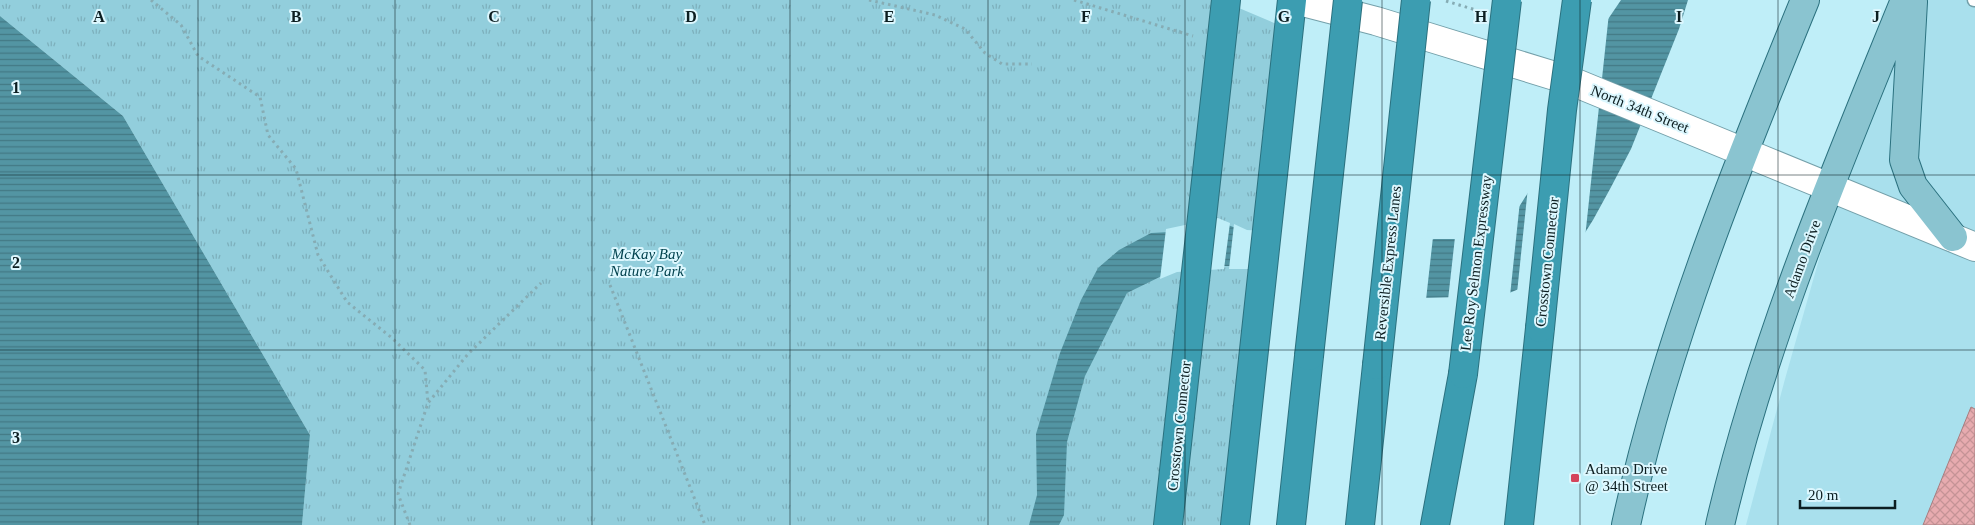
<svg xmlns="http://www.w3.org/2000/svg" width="1975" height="525" font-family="Georgia,serif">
<defs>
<pattern id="park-tufts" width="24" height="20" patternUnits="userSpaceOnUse" patternTransform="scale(1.25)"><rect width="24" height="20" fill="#92cedc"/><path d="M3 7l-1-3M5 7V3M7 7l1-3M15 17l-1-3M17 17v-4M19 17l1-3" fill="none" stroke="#7db0bc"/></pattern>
<pattern id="water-rules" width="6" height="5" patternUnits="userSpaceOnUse" patternTransform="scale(1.25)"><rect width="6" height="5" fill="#5395a3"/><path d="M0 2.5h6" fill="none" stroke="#437984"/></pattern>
<pattern id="building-cross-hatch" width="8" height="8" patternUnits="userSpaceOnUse" patternTransform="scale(1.25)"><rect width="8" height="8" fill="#e7abaf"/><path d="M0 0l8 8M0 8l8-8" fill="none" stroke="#c59396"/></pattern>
</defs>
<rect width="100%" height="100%" fill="#bfeef8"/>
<path fill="#a9e0ed" d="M1914 0H1975V242L1840 187Z
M1837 196 1975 252V525H1746L1785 379Z"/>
<path fill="url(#park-tufts)" d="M0 0H1220L1293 31 1235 525H302L310 435 123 116 0 16Z"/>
<path fill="url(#water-rules)" d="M1621 0H1688L1679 29 1631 149 1610 189 1593 220 1571 255 1533 283 1502 296 1419 298 1255 266H1211L1176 269 1127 293 1085 376 1067 442 1064 515 1059 525H1029L1037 495 1036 434 1060 353 1081 300 1098 268 1119 250 1151 233 1169 232 1217 221 1247 232 1325 243H1411L1434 239H1478L1512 218 1536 180 1602 28Z
M0 16 123 116 310 435 302 525H0Z"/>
<path fill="#bfeef8" d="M1609 13 1585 238 1572 257 1535 286 1517 293 1528 187 1565 122 1586 61 1599 27Z
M1520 201 1510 296 1502 299 1448 300 1455 237H1477L1510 216Z
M1218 218 1230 223 1224 269 1177 272 1160 279 1166 229Z
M1234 224 1247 230 1298 233 1325 240 1361 237 1411 240 1433 237 1426 300 1357 293 1318 282 1255 269H1229Z"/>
<path fill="url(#building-cross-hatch)" stroke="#a57e80" d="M1971 407 1975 409V525H1923Z"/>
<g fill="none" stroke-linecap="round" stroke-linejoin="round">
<g stroke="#74a0aa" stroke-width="15">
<path id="lane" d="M1974 0H1975"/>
</g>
<g stroke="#74a0aa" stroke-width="30">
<path id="secondary" d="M1295 0 1376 21 1571 81 1975 247"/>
</g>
<g stroke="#2b717f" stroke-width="30">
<path id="primary" d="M1913 2 1904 160 1913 186 1953 237
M1626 525C1665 344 1735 171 1805 0
M1720 525C1762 343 1835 172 1905 0"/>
</g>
<g stroke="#2b717f" stroke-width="30">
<path id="highway" d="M1168 525 1226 0
M1235 525 1292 0
M1291 525 1309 356
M1360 525 1377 365
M1435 525 1463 374
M1519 525 1540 328"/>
</g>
<path stroke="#86acb4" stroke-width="3" stroke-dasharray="2.5 4" stroke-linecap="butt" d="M151 0 181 25 198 56 260 97 268 135 296 169 318 255 347 302 392 338 425 370 428 403
M869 0 935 15 965 29 985 53 1002 64H1032
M1074 0 1193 36
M1446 1 1476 10
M610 285 705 525
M410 525 398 494 428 403 468 354 541 283"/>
<use href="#lane" stroke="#fff" stroke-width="12"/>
<use href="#secondary" stroke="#fff" stroke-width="28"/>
<use href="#primary" stroke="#8ac4d0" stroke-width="28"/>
<use href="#highway" stroke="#3c9db1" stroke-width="28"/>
<g stroke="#2b717f" stroke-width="30" stroke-linecap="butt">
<path id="highway-bridge" d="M1540 328 1562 110 1577 0
M1309 356 1348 0
M1377 365 1416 0
M1463 374 1507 0"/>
</g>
<use href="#highway-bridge" stroke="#3c9db1" stroke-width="28"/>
</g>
<path fill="none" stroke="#0c1e21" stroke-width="1" stroke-opacity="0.55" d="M198 0V525M395 0V525M592 0V525M790 0V525M988 0V525M1185 0V525M1382 0V525M1580 0V525M1778 0V525M0 175H1975M0 350H1975"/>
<rect fill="#d4445c" stroke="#dcf7fe" stroke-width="2" x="1570" y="473" width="10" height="10" rx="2.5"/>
<g text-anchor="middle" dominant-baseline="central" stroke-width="4" stroke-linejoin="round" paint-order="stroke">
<g font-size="15" fill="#0c1e21" stroke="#dcf7fe">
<text transform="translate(1640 109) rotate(22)">North 34th Street</text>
<text transform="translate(1802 259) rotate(-70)">Adamo Drive</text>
<text transform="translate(1547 262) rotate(-84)">Crosstown Connector</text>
<text transform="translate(1388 263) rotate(-84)">Reversible Express Lanes</text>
<text transform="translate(1476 263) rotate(-83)">Lee Roy Selmon Expressway</text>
<text transform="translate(1179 426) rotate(-84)">Crosstown Connector</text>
</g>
<g font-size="15" font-style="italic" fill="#03434f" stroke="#dcf7fe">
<text x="647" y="254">McKay Bay<tspan x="647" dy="17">Nature Park</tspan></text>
</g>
<g font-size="15" fill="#0c1e21" stroke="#dcf7fe" text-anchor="start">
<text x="1585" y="469">Adamo Drive<tspan x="1585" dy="17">@ 34th Street</tspan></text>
</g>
</g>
<g font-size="16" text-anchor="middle" font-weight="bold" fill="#0c1e21" stroke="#dcf7fe" stroke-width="4" stroke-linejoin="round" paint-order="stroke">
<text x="99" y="22">A</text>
<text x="296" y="22">B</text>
<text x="494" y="22">C</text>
<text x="691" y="22">D</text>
<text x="889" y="22">E</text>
<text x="1086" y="22">F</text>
<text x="1284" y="22">G</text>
<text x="1481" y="22">H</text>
<text x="1679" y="22">I</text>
<text x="1876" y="22">J</text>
<text x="16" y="93">1</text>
<text x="16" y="268">2</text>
<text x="16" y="443">3</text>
</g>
<path d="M1800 500v8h95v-8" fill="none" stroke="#0c1e21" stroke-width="2.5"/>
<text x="1808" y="500" font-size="15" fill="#0c1e21" stroke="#dcf7fe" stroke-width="4" paint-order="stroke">20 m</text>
</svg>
